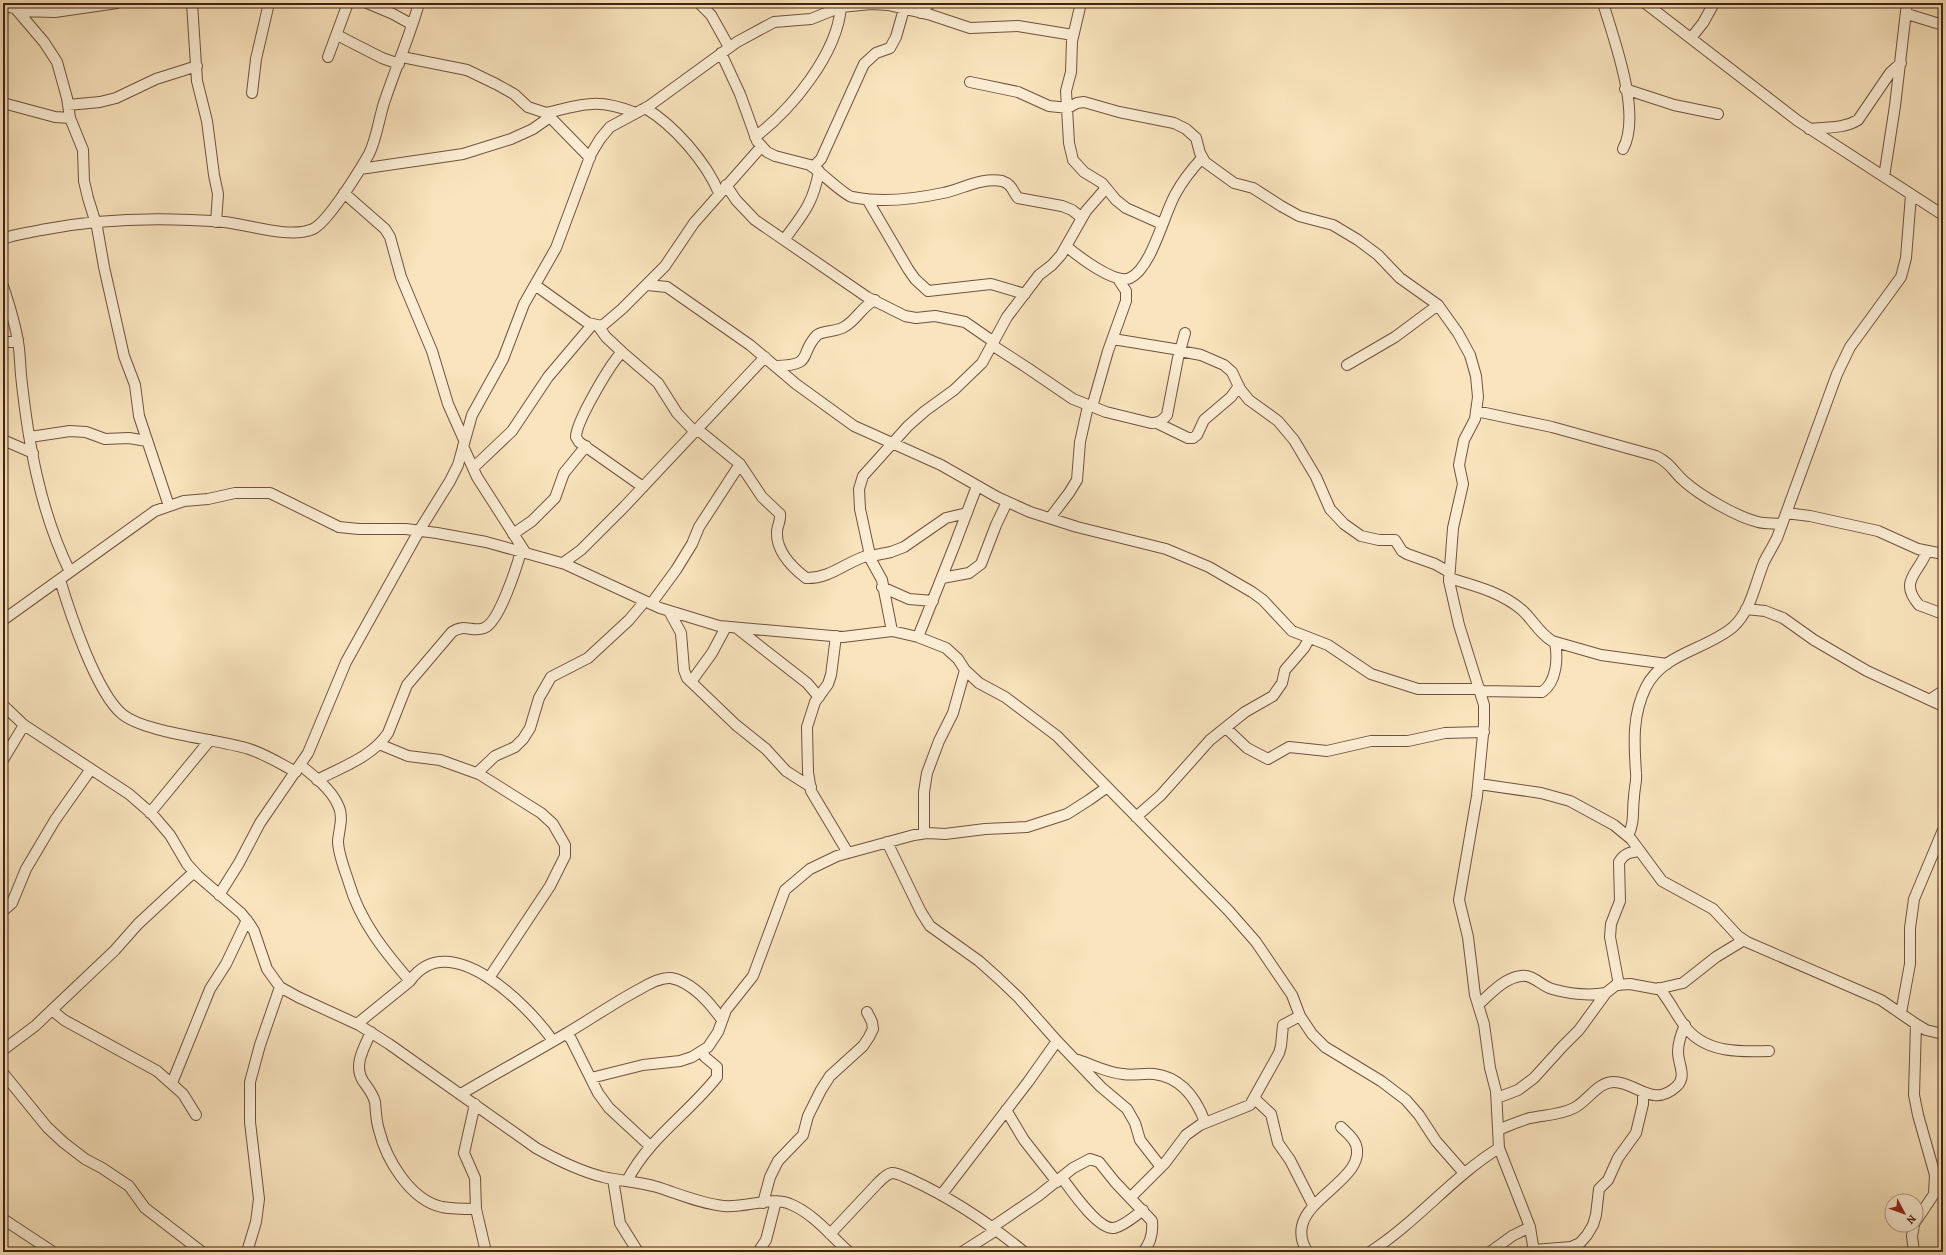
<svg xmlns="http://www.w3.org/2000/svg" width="1946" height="1255" font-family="Alegreya,serif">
<rect width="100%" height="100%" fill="#f9e4bd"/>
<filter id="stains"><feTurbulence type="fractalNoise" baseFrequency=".005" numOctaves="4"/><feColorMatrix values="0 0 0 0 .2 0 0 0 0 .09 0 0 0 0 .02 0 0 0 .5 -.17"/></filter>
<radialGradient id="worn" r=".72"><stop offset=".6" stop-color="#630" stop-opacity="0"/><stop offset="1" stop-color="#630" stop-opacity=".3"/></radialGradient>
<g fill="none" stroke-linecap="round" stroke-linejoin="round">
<g stroke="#71523e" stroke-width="12">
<path id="minor" d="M192 3 197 81 207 121 214 175 218 194 216 222
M367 3 393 14 411 24
M699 3 711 15 729 47
M1081 3 1072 41 1071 72 1066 91 1069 143 1073 160 1084 172 1102 183 1116 200 1126 208 1162 224
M1603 3C1614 40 1642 114 1623 149
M1645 3 1798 121 1943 215
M3 6 15 8 44 42 57 62 67 98 70 118 83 150 84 181 88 198 97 227 104 267 124 356 135 385 139 416 169 506
M18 11 55 12 117 3
M921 13 930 3
M1907 14 1943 25
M337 35 382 58 399 64
M1691 38 1703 23 1714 3
M721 53 740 94 757 141 767 152 775 156 814 166 821 159 864 64 876 53 890 48 896 37 904 9
M328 57 348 3
M402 57 467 70 496 84 514 94 528 107 546 113 590 158
M970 82 1018 92 1049 106 1068 108 1077 103 1084 102 1119 112 1174 123 1186 129 1196 138 1200 153 1205 162 1234 183 1253 188 1281 206 1299 216 1333 225 1358 240 1378 255 1400 278 1438 305 1458 333 1470 355 1476 376 1478 397 1475 419 1464 440 1459 465 1463 484 1453 528 1449 581 1459 625 1484 705V724L1477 796 1459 900 1468 937 1475 995 1484 1024 1490 1068 1496 1091 1499 1148 1530 1227 1534 1252
M1625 89 1674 105 1718 114
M252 93 256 59 269 3
M3 103 55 117 70 118
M68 105 100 102 116 98 156 79 197 66
M645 108C674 125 706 162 719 193
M546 113C585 104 597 98 636 113
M1809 129C1826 127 1843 129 1858 120L1890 73 1901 63
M755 137C792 109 837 54 841 7
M811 166C822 173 844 195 852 197 881 203 915 199 943 193 962 189 982 177 1002 181 1012 184 1013 192 1018 198L1062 206 1072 210 1082 218
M360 169 463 154 511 139 533 129 550 117
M1884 177 1895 106 1907 3
M726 185 736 200 755 220 867 297 905 316 916 318 935 316 965 322 994 342
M344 193 385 229 390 237 401 277 432 351 448 404 464 440
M867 199 908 269 915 279 928 291 991 284 1025 294
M3 239C15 234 28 233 41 230 101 218 163 217 224 222 250 225 291 239 313 229 328 222 360 170 369 154 377 138 379 117 385 100 396 67 410 36 419 3
M784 240C803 214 813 204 819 171
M1066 246C1078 256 1115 285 1130 278 1152 268 1164 213 1176 193 1183 180 1192 169 1202 158
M535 285 588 323 602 326 622 309 665 266 694 223 761 147
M647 285 667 287 750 345 796 384 854 426 941 465 997 497 1030 512 1077 527 1166 549 1209 567 1252 592 1263 600 1292 631 1328 645 1371 674 1418 689H1480
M3 286C9 304 15 322 18 342 20 352 20 364 21 375 28 442 40 511 70 572
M598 326 606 337 622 352 658 383 677 413 694 431
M1113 339 1180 350
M3 343 18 340
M992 345 1026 367 1073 399 1106 412 1151 423C1159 423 1162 421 1167 415L1178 358 1185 333
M1180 351 1201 355 1224 365 1232 372 1240 389 1249 400 1278 421 1294 440 1316 477 1330 509 1344 524 1361 536 1379 540H1395L1402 551 1407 554 1435 564 1449 572
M622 352C610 364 576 422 576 437L579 442 643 487
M1347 365 1395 337 1438 305
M776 366C815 365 798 355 817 335 825 330 836 332 844 327 857 320 861 307 875 300
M1092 407 1108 351 1126 301V291L1118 279
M1476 411 1552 427 1656 456C1672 464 1673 472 1685 482 1701 496 1737 517 1758 522 1765 524 1774 523 1782 524
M1157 423 1188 438H1193L1197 435 1204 420 1231 397 1239 386
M697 429 740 464 762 497 780 514C781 521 777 526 777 532 776 551 793 568 806 578 831 579 848 560 870 555
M30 437 70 431 86 432 105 439 129 438 147 441
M3 440 33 453
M463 446 477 477 525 552
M473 468 512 431 548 377 592 325
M1786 513 1810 516 1878 531 1918 549 1943 554
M1050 518 1069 493 1077 480 1080 442 1088 406
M513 534 532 521 555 498 564 473 586 446
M1927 551C1919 573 1898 581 1919 605L1943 614
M871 556 891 552 904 547 946 518 967 513
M563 563 581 550 624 507 765 357
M942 578 969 573 981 564 996 525 1007 502
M1449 578C1475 586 1501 592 1522 610 1533 620 1539 633 1552 641L1601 655 1667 664
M60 580C70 613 96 692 122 714 145 733 217 739 249 749 265 754 281 764 296 772
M882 587 909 599 933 601
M651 604 676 570 692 544 699 527 740 464
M1746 609 1765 611 1783 618 1814 640 1867 671 1943 706
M669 611 681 633 684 670 687 678 736 725 766 749 786 771 811 787
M3 620 155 511 184 501 208 499 235 493H270L339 527 359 529H406L437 533 486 542 565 564 660 608 719 626 843 637 892 631 918 637 946 648 958 659 965 670 979 683 1005 697 1057 736 1228 910 1256 942 1292 995 1300 1016 1312 1034 1325 1047 1381 1081 1406 1100 1419 1115 1436 1141 1464 1173
M738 629 807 683 819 697
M892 631 882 580 871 560 860 509 859 489 863 476 908 426 925 411 954 390 982 363 1007 317 1039 275 1052 265 1061 255 1086 211 1106 188
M836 636 831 675 828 684 815 702 807 727 808 772 811 791 848 853
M918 637 955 544 977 486
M691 682 712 653 726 627
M1480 691 1542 692C1557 682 1558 658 1555 642
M1931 699 1943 691
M3 705 24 725 129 794 152 814 170 835 187 864 198 876 241 913 249 923 254 931 267 969 280 987 298 997 359 1025 389 1044 536 1148C557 1160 580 1171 603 1177 621 1181 639 1182 657 1187 679 1194 702 1204 724 1206 746 1208 772 1196 790 1204 813 1213 831 1236 849 1252
M1226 728 1247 748 1268 759 1289 747 1327 751 1371 741H1408L1445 733 1484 732
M379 744 408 756 440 760 479 774 541 813 553 824 565 845V856L550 886 489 978
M3 760 24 725
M300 765C314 776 331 789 338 805 344 817 339 829 338 841 338 854 345 870 349 883 360 921 384 951 410 981
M477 773 495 756 515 747 523 739 530 728 539 698 551 677 588 658 629 620 645 601
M317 780C342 767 372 757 388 733L407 685 452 632C465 623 472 633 484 628 499 623 517 566 521 551
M1479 784 1541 793 1570 801 1614 825 1631 839 1662 881 1713 909 1738 936 1747 942 1881 1000 1916 1024 1926 1030 1943 1034
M150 813 210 740
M1136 817 1161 795 1210 740 1245 712 1273 696 1282 683 1285 670 1304 648 1309 639
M924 833V792L927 773 939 741 953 713 965 670
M1628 836C1635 821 1632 813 1634 797 1634 789 1637 782 1636 773 1634 743 1632 715 1646 687 1663 653 1706 650 1733 627 1751 611 1755 584 1764 562 1768 554 1773 546 1777 538L1837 374 1850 347 1901 277 1906 258 1911 195
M887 842 921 912 930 926 979 961 998 978 1019 998 1057 1041 1101 1087 1127 1109 1135 1123 1140 1140 1161 1167
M219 895 239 863 260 823 308 753 346 662 419 531 450 481 458 465 472 415 503 359 524 304 556 248 591 154 600 139 610 127 649 106 737 42 774 22 811 19 841 7 871 4 888 5 931 15 970 28 1018 26 1073 35
M3 911 12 903 26 869 55 820 91 769
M1619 985 1610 937 1611 924 1620 901 1619 862C1624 853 1631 852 1640 851
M1659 988C1670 1001 1677 1017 1687 1029 1707 1053 1741 1052 1769 1051
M1478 1005C1490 994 1504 978 1521 976 1533 974 1541 986 1552 989 1570 994 1588 996 1606 993
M52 1010 64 1020 157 1071 183 1094 196 1115
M1901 1013 1910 964V928L1914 899 1943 830
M357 1024 410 981C449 925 529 1006 553 1041
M1916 1024 1914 1095 1918 1115 1935 1175 1934 1194 1916 1221
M371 1032C364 1048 353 1065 363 1081 368 1088 373 1094 375 1102 376 1111 376 1121 379 1130 386 1159 410 1200 442 1207 453 1209 465 1209 476 1209
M566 1034 571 1039 598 1093 609 1108 650 1146
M3 1050 35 1026 115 950 138 924 194 872
M1078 1060C1093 1065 1108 1073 1123 1074 1133 1076 1143 1073 1154 1074 1181 1077 1196 1098 1205 1122
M3 1073 47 1127 63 1142 85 1159 102 1168 129 1186 145 1208 202 1252
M591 1078 643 1065 680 1061 692 1057 708 1047 718 1032 726 1010 753 976 785 890 810 869 837 856 914 835 927 833 945 834 985 829 1027 827 1067 814 1089 800 1106 788
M172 1083 210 989 226 964 247 920
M461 1094C496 1073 532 1054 567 1033 591 1019 615 1002 640 989 648 984 662 977 671 978 692 982 711 1004 722 1020
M1497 1098 1518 1090 1534 1078 1563 1046 1579 1030 1606 993 1616 985 1630 984 1657 989 1683 983 1716 957 1744 940
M1255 1099 1271 1114 1278 1143 1290 1160 1313 1205
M475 1104 464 1153 475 1178 476 1209 486 1252
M1006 1110 1024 1140 1057 1182
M1498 1130C1508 1126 1519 1121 1530 1118 1545 1115 1560 1115 1574 1108 1588 1101 1597 1082 1614 1082 1636 1082 1653 1109 1677 1086 1687 1076 1678 1064 1678 1052 1678 1042 1681 1034 1685 1025
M1062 1178C1071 1190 1098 1230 1114 1228 1124 1226 1135 1216 1143 1210
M613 1179 620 1223 638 1252
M627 1181C649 1138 688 1114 717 1077V1067L705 1057 702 1051
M942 1194 1028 1082 1057 1041
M1131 1197 1165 1163 1186 1135 1200 1125 1250 1105 1279 1053 1281 1046 1283 1025 1300 1016
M763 1203 770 1177 778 1161 803 1135 808 1116 821 1090 830 1076 863 1046 869 1037 873 1029 872 1022 867 1012
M3 1219 53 1252
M1914 1225 1912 1236 1914 1252
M991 1228 1038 1196 1073 1168 1090 1159 1099 1162 1115 1182 1152 1221C1153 1232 1151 1243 1143 1252
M830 1234 877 1184C881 1180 886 1174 892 1173 899 1173 906 1178 912 1180 953 1199 990 1224 1024 1252
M1534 1250 1571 1247 1580 1243 1587 1235 1593 1225 1596 1215 1599 1189 1608 1180 1618 1158 1636 1133 1643 1104V1093
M247 1252 256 1222 259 1199 250 1122V1082L260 1045 280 987
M758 1252 766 1240 776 1201
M962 1252 995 1231
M1308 1252C1302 1244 1300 1236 1302 1226 1308 1196 1366 1176 1356 1145 1354 1138 1346 1132 1341 1127
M1370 1252C1417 1222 1452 1177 1499 1148
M1490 1252 1512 1236 1530 1227"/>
</g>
<use href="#minor" stroke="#fbedd4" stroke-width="10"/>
</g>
<rect width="1946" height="1255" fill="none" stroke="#f9e4bd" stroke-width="16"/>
<rect x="4" y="4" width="1938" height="1247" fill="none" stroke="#442113" stroke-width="2"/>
<rect x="8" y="8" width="1930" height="1239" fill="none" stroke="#442113"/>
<g transform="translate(1904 1213) rotate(131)"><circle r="19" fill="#fbedd4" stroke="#b29b87"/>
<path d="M0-3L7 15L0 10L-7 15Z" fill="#8f2418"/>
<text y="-6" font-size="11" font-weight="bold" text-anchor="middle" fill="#442113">N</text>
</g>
<rect width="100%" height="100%" filter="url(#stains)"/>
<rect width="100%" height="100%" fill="url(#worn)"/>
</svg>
